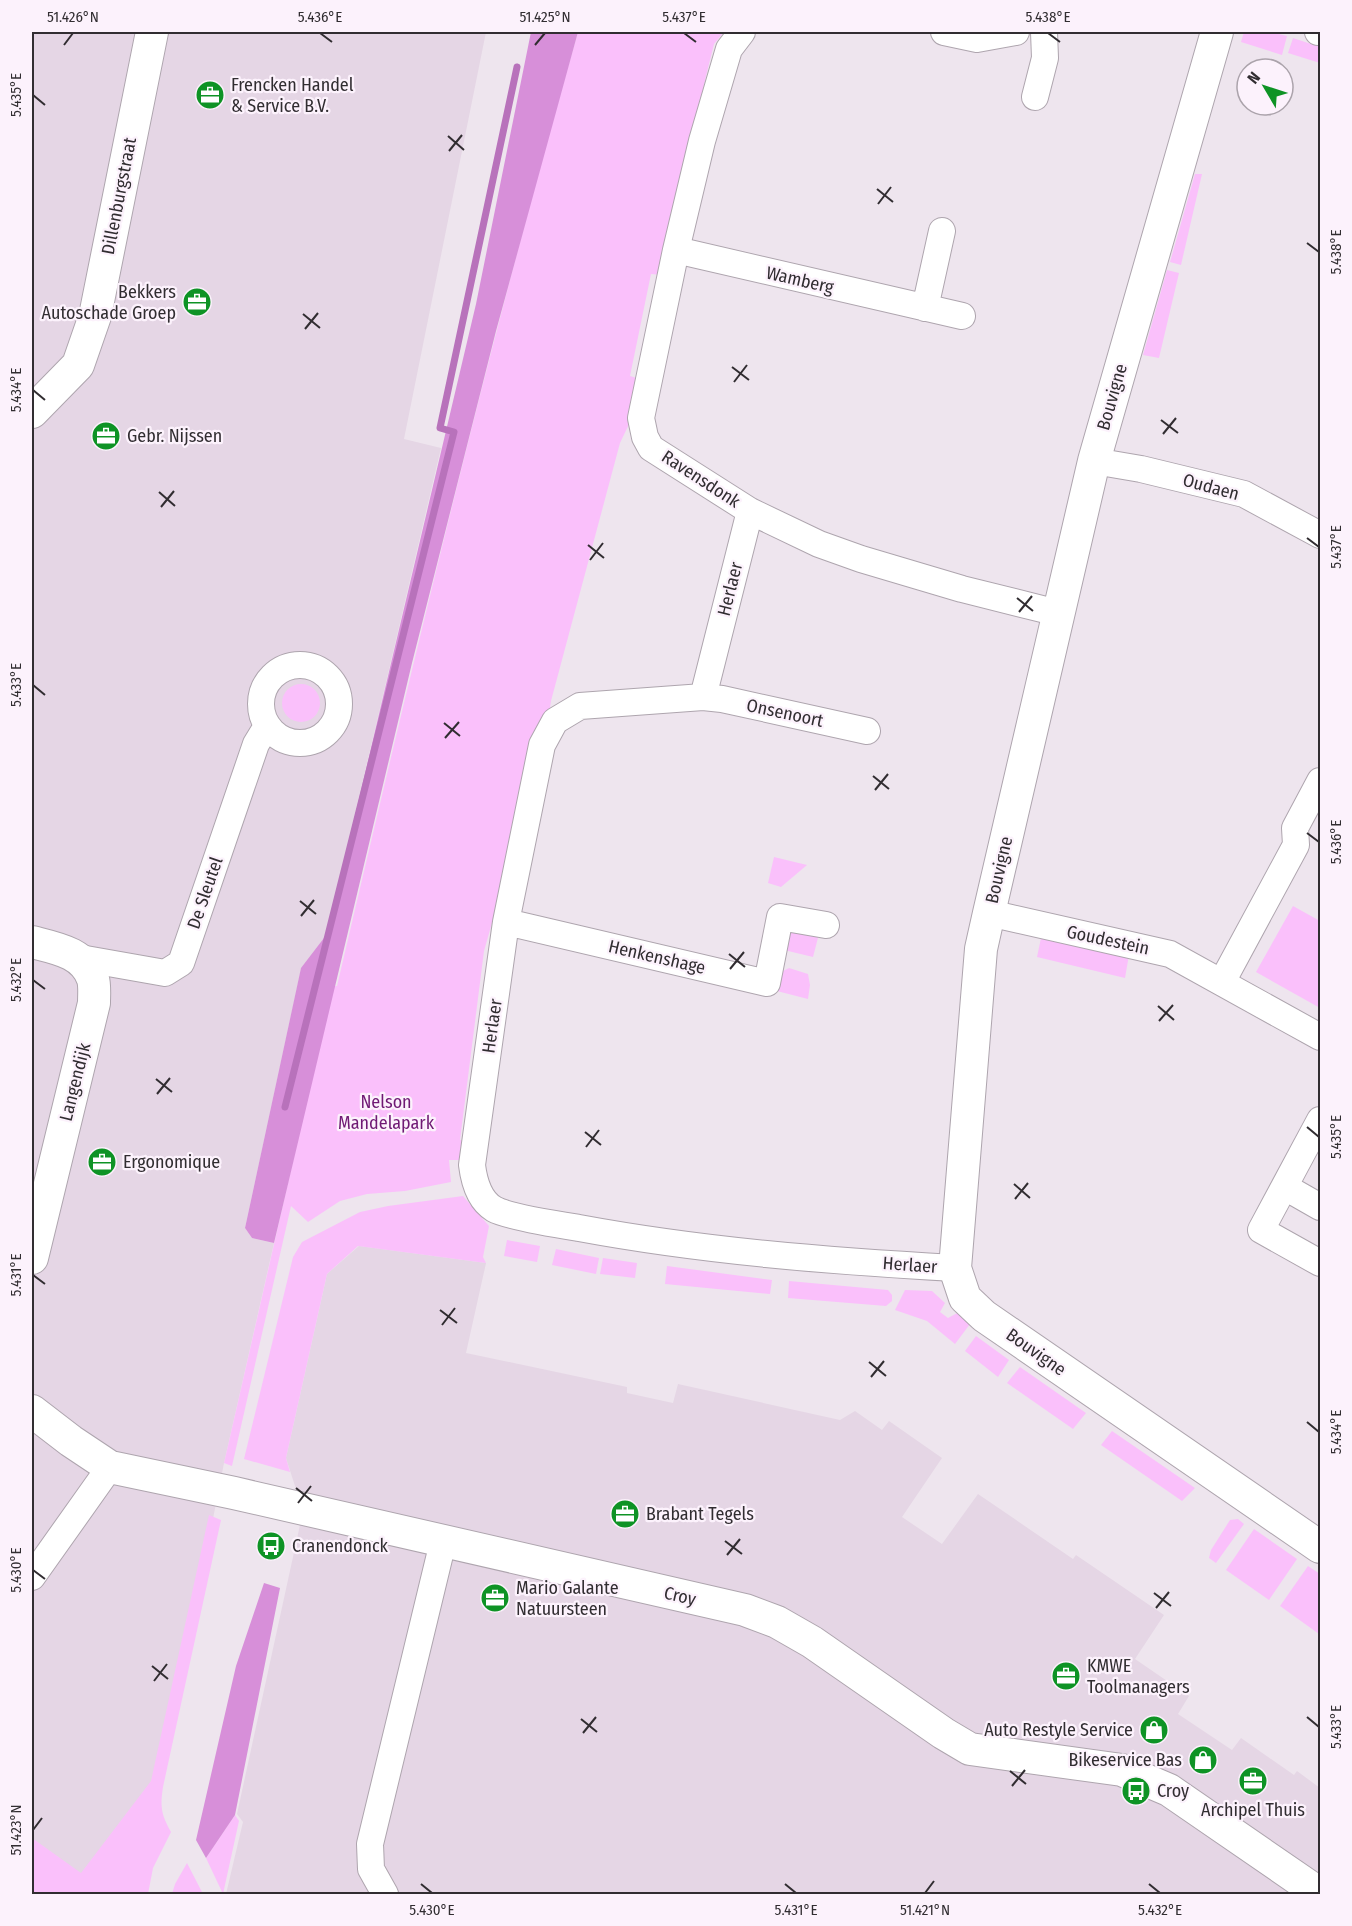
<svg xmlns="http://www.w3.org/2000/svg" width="1352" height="1926" font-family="'Fira Sans Condensed',sans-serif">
<rect width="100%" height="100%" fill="#eee5ee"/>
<path fill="#e5d6e5" d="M32 32H486L404 439 441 448 327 934 301 969 245 1228 252 1238 274 1243 224 1463 189 1640 157 1784 83 1881 32 1847Z
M359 1246 486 1263 466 1353 627 1387V1393L673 1403 678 1384 840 1420 855 1411 882 1430 889 1421 942 1458 902 1517 942 1544 978 1494 1073 1559 1076 1555 1164 1615 1135 1659 1189 1696 1178 1714 1232 1750 1241 1738 1294 1775 1297 1771 1320 1788V1894H226L243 1822 237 1814 303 1511 286 1458 327 1274Z"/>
<path fill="#fac0fb" d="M578 32H724L714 44 706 76 662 275 651 274 630 376 640 379 632 418 620 443 551 701 546 733 484 951 460 1140 468 1141 465 1160H449L451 1182 405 1191 367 1194 340 1201 308 1222 291 1206 232 1466 224 1463 333 986H337C412 666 488 347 578 32Z
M1244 32H1271L1287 36 1282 55 1241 42Z
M1293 38 1320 47V63L1288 53Z
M1195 174H1202L1181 265 1170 262Z
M1167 270 1179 273 1159 358 1143 355Z
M282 703a19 19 0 1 1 38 0a19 19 0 1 1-38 0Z
M774 857 807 865 781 887 768 883Z
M1293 906 1320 921V1008L1256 972Z
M789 927 819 934 813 957 784 950Z
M1041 938 1129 955 1125 978 1037 957Z
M789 968 808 974 810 985 808 999 773 990 781 972Z
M463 1196 489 1226 483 1257 486 1263 358 1246 327 1274 286 1458 290 1472 244 1459 293 1257 302 1242 360 1212 388 1206Z
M507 1240 540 1246 537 1262 504 1256Z
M556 1249 599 1258 596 1274 552 1265Z
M603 1258 637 1263 635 1278 600 1274Z
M667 1266 772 1280 770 1294 665 1284Z
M789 1281 888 1290 892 1295V1301L886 1306 788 1298Z
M905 1290 932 1291 945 1303 940 1312 948 1318 959 1312 970 1324 955 1344 927 1321 895 1310Z
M976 1336 1009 1360 998 1377 965 1351Z
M1020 1367 1086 1413 1073 1429 1007 1383Z
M1112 1431 1195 1488 1182 1501 1101 1445Z
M209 1515 221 1520 163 1787C160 1807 161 1814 171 1832L153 1868 148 1894H32V1838L81 1873 151 1781Z
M1238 1519 1244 1524 1216 1563 1209 1558 1211 1550 1230 1520Z
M1254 1529 1297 1559 1269 1600 1226 1570Z
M1308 1566 1320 1574V1631L1319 1634 1280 1606Z
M235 1815 239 1821 223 1894 206 1858Z
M187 1863 203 1894H172L175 1884Z"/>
<path fill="#d78fd9" d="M531 32H578L496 331 412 663 274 1243 252 1238 245 1228 301 968 327 934 476 304Z
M264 1583 280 1588 235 1815 206 1858 196 1840 236 1666Z"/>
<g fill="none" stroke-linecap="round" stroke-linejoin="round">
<path stroke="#b872bb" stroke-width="7" d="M285 1107 454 432 440 428 517 67"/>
<g stroke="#aea5ae" stroke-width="28">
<path id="minor" d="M742 32 729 49 702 141 676 250 641 418 645 437 651 448 750 511 819 544 861 559 962 589 1058 613
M944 32 977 39 1016 32
M1318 32H1320
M1035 97 1045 58 1044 32
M676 250 962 316
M925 308 942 231
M1094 461 1141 469 1244 494 1320 535
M750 511 703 697 580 706 555 721 542 745 506 922 472 1165C474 1181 479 1200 494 1209 508 1217 560 1225 579 1228 703 1251 829 1261 955 1268
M261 704a39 39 0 1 1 78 0a39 39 0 1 1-78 0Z
M703 697 722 699 867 731
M989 913 1170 954 1320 1037
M506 922 767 983 780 917 826 925
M80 958 165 973 181 963 256 744 267 726
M1222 982 1296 845 1295 828 1320 781
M1320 1120 1261 1230 1320 1263
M1285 1187 1320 1207
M32 1577 110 1467
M385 1894 371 1869 370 1844 443 1542"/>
</g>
<g stroke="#aea5ae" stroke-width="34">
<path id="tertiary" d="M1217 32 1094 461 989 913 981 949 955 1268 965 1298 984 1316 1320 1547
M32 412 78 365 95 316 152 32
M32 942C55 948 84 952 93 979 95 986 94 996 94 1003L32 1258
M32 1411 71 1441 110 1467 234 1493 745 1610 777 1622 812 1642 943 1733 970 1749 1122 1770 1169 1790 1320 1894"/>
</g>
<use href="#minor" stroke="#fff" stroke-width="26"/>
<use href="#tertiary" stroke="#fff" stroke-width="32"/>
</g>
<path fill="none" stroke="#312d31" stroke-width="2" d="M320 33 332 42M684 33 696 42M1048 33 1060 42M64 45 73 33M535 45 545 33M33 95 45 105M448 136 464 150M449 151 462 135M877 189 893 202M878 204 891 187M1307 243 1319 252M303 314 320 328M305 329 318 313M732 367 749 380M734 382 747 365M33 390 45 400M1161 420 1178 433M1163 434 1176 418M159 492 175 506M161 507 174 491M1307 538 1319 547M588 545 604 558M590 560 603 543M1017 598 1033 611M1019 612 1032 596M33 685 45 695M444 723 460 736M445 738 459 722M873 776 889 789M875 790 888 774M1307 833 1319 842M300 901 316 914M301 916 314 900M729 954 745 967M730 969 744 952M33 980 45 989M1158 1006 1174 1020M1159 1021 1173 1005M156 1079 172 1092M157 1094 170 1078M1307 1127 1319 1137M585 1132 601 1145M586 1147 599 1130M1014 1184 1030 1198M1015 1199 1028 1183M33 1275 45 1284M440 1310 457 1323M442 1325 455 1308M869 1362 886 1376M871 1377 884 1361M1307 1422 1319 1432M296 1488 312 1501M298 1503 311 1486M725 1541 742 1554M727 1555 740 1539M33 1570 45 1579M1154 1593 1171 1606M1156 1608 1169 1592M152 1666 168 1679M154 1681 167 1664M1307 1717 1319 1727M581 1719 597 1732M583 1733 596 1717M1010 1771 1026 1784M1012 1786 1025 1770M33 1830 42 1818M421 1884 432 1893M785 1884 796 1893M1149 1884 1160 1893M925 1893 934 1881"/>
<defs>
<g id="office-disc" transform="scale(1.5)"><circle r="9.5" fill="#0e9325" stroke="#fcf2fc"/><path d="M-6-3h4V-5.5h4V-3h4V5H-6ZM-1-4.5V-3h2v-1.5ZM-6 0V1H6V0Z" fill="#fff"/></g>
<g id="bus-disc" transform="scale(1.5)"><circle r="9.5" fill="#0e9325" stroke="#fcf2fc"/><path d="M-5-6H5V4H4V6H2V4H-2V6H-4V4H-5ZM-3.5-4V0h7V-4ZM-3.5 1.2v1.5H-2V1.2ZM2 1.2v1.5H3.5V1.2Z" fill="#fff"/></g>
<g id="shop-disc" transform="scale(1.5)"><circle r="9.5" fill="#0e9325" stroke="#fcf2fc"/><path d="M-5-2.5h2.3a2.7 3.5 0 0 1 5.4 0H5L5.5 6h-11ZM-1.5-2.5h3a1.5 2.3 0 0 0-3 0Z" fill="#fff"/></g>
</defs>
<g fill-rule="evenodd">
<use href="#office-disc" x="210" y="95"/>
<use href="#office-disc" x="197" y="302"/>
<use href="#office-disc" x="106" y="436"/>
<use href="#office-disc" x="102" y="1162"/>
<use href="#office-disc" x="625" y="1514"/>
<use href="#bus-disc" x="271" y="1546"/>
<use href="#office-disc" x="495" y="1598"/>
<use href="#office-disc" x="1066" y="1676"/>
<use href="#shop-disc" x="1154" y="1730"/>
<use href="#shop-disc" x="1203" y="1760"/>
<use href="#office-disc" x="1253" y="1781"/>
<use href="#bus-disc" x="1136" y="1791"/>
</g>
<g text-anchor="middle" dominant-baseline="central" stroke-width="4.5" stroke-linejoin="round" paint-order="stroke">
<g font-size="18" fill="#312d31" stroke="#fcf2fc" text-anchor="start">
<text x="231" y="85">Frencken Handel<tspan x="231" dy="21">&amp; Service B.V.</tspan></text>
<text x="176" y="292" text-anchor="end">Bekkers<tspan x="176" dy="21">Autoschade Groep</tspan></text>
<text x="127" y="436">Gebr. Nijssen</text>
<text x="123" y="1162">Ergonomique</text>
<text x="646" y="1514">Brabant Tegels</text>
<text x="292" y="1546">Cranendonck</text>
<text x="516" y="1588">Mario Galante<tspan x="516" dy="21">Natuursteen</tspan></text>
<text x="1087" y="1666">KMWE<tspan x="1087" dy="21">Toolmanagers</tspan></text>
<text x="1133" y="1730" text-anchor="end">Auto Restyle Service</text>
<text x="1182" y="1760" text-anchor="end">Bikeservice Bas</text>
<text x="1157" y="1791">Croy</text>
<text x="1253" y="1810" text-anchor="middle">Archipel Thuis</text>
</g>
<g font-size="18" fill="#312d31" stroke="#fcf2fc">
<text transform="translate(119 196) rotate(-79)">Dillenburgstraat</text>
<text transform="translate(800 280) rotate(13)">Wamberg</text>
<text transform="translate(1112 397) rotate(-74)">Bouvigne</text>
<text transform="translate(701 479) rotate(33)">Ravensdonk</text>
<text transform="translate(1211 487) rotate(15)">Oudaen</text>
<text transform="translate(730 589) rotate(-76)">Herlaer</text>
<text transform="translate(785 713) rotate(12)">Onsenoort</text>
<text transform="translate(999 870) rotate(-77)">Bouvigne</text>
<text transform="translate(205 893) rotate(-71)">De Sleutel</text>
<text transform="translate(1108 940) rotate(12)">Goudestein</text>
<text transform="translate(657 957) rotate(13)">Henkenshage</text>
<text transform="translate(492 1026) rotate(-82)">Herlaer</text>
<text transform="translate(75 1082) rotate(-76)">Langendijk</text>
<text transform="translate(910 1265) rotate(4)">Herlaer</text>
<text transform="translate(1036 1352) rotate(35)">Bouvigne</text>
<text transform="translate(680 1596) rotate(13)">Croy</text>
</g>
<g font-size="18" fill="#6f1974" stroke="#fcf2fc">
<text x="386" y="1102">Nelson<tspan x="386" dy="21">Mandelapark</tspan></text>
</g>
</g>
<rect width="1352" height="1926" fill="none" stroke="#fcf2fc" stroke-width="66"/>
<g transform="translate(1265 87) rotate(309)"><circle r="28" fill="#fcf2fc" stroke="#aba3ab" stroke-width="1.5"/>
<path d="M0-4.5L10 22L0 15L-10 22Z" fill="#0e9325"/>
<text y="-9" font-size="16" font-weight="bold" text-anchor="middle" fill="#312d31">N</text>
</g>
<rect x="33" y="33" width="1286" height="1860" fill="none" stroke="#312d31" stroke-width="2"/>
<g font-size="15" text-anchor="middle" fill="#312d31">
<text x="73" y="22">51.426°N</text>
<text x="320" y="22">5.436°E</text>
<text x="545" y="22">51.425°N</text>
<text x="684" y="22">5.437°E</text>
<text x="1048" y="22">5.438°E</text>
<text transform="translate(16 95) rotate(-90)" y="5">5.435°E</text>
<text transform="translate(1336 252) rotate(-90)" y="5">5.438°E</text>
<text transform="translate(16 390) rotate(-90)" y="5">5.434°E</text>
<text transform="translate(1336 547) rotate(-90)" y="5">5.437°E</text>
<text transform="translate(16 685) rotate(-90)" y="5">5.433°E</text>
<text transform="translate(1336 842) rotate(-90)" y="5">5.436°E</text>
<text transform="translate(16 980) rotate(-90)" y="5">5.432°E</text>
<text transform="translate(1336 1137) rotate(-90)" y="5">5.435°E</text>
<text transform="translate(16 1275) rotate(-90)" y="5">5.431°E</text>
<text transform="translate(1336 1432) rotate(-90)" y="5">5.434°E</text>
<text transform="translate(16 1570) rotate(-90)" y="5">5.430°E</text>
<text transform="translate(1336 1727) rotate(-90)" y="5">5.433°E</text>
<text transform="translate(16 1830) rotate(-90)" y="5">51.423°N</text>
<text x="432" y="1915">5.430°E</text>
<text x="796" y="1915">5.431°E</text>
<text x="925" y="1915">51.421°N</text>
<text x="1160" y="1915">5.432°E</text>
</g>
</svg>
